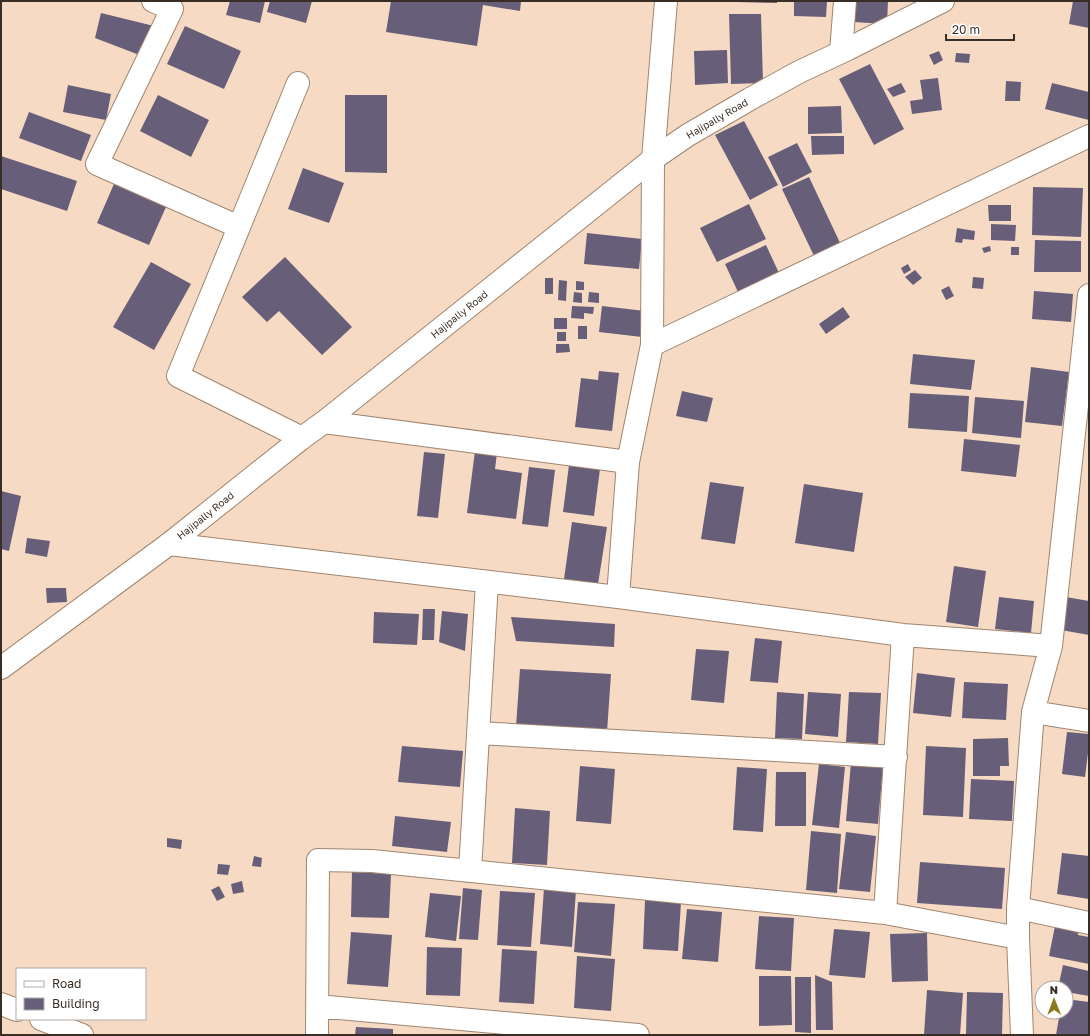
<svg xmlns="http://www.w3.org/2000/svg" width="1090" height="1036" font-family="'Golos Text',sans-serif">
<rect width="100%" height="100%" fill="#f7dac3"/>
<path fill="#675e7a" d="M230 1H265L260 23 226 15Z
M270 1H312L306 23 267 12Z
M391 1H521L520 11 483 5 477 46 386 32Z
M737 1H777V3L737 2Z
M794 1H827L826 17 794 16Z
M855 1H888L887 24 853 22Z
M1073 1H1089V28L1069 24Z
M101 13 154 26 142 56 95 38Z
M729 14H761L763 83 731 84Z
M185 26 241 51 224 89 167 64Z
M727 50 728 83 695 85 694 51Z
M939 51 943 60 934 65 929 55Z
M956 53 970 54 969 63 955 62Z
M870 64 904 129 874 145 839 79Z
M938 78 942 110 912 114 910 101 923 99 920 80Z
M1006 81 1021 82 1020 101H1005Z
M901 83 906 92 893 97 887 89Z
M1052 83 1089 92V120L1045 109Z
M68 85 111 94 106 120 63 112Z
M158 95 209 120 191 157 140 131Z
M345 95H387V173L345 172Z
M841 106 842 133 808 134V107Z
M29 112 91 135 81 161 19 138Z
M744 121 778 185 750 200 715 135Z
M811 136H844V154L812 155Z
M797 143 812 172 783 187 768 157Z
M1 156 77 181 67 211 1 189Z
M303 168 344 183 329 223 288 209Z
M809 177 842 247 816 260 782 189Z
M114 184 166 207 149 245 97 223Z
M1033 187 1083 188 1081 237 1032 235Z
M749 204 766 239 717 262 700 228Z
M988 205H1011V221H989Z
M991 224 1016 225 1015 241 991 240Z
M957 228 975 231 974 240 963 239 962 243 955 242Z
M587 233 642 239 639 269 584 264Z
M1035 240 1081 241V272H1034Z
M766 245 779 273 738 292 725 264Z
M990 246 991 251 984 253 982 248Z
M1011 247H1019V255H1011Z
M285 257 352 327 322 355 279 311 267 322 242 297Z
M151 262 191 284 154 350 113 327Z
M908 264 911 270 904 274 901 268Z
M915 270 922 278 913 285 905 277Z
M973 277 984 278 983 289 972 288Z
M545 278H553V294H545Z
M559 280 567 281 566 301 558 300Z
M576 281 584 282V290H576Z
M949 286 954 296 946 300 941 290Z
M1034 291 1073 294 1071 322 1032 319Z
M574 292 582 293V303L573 302Z
M589 292 599 293V303L588 302Z
M572 306 594 307 593 314 584 313V319L571 318Z
M602 306 645 311 642 337 599 332Z
M843 307 850 317 826 334 819 324Z
M554 318H567V329H554Z
M578 326H587V339H578Z
M557 332H566V341H557Z
M556 344H569L570 352 556 353Z
M913 354 975 360 971 390 910 384Z
M1031 367 1069 372 1062 426 1025 422Z
M599 371 619 373 612 431 575 427 581 378 598 380Z
M682 391 713 398 707 422 676 416Z
M910 393 969 396 967 432 908 428Z
M975 397 1024 401 1021 438 972 433Z
M964 439 1020 445 1016 477 961 471Z
M475 451 497 453 495 469 522 473 516 519 467 513Z
M424 452 445 454 438 518 417 516Z
M570 457 601 461 594 516 563 512Z
M529 467 555 470 548 527 522 524Z
M710 482 744 487 735 544 701 539Z
M804 484 863 493 854 552 795 543Z
M1 491 21 496 9 551 1 549Z
M572 522 607 527 598 584 564 579Z
M27 538 50 541 47 557 25 553Z
M954 566 986 571 978 627 946 622Z
M46 588H66L67 602 47 603Z
M999 597 1034 601 1031 633 995 629Z
M1066 597 1089 601V635L1061 630Z
M423 609H435L434 640H422Z
M442 611 468 614 465 651 439 642Z
M374 612 419 614 417 645 373 643Z
M511 617 615 624 614 647 516 641Z
M755 638 782 641 778 683 750 681Z
M696 649 729 651 724 703 691 700Z
M520 669 611 674 607 732 516 727Z
M917 673 955 678 951 717 913 713Z
M964 682 1008 684 1006 720 962 718Z
M777 692 804 694 802 739 775 738Z
M808 692 841 694 838 737 805 734Z
M849 692 881 693 878 744 846 742Z
M1067 732 1089 734V745L1085 777 1062 774Z
M1008 738 1009 766H1000V776H973V739Z
M402 746 463 751 460 787 398 782Z
M926 746 966 748 963 817 923 815Z
M851 762 883 765 878 824 846 821Z
M819 764 845 767 839 828 812 825Z
M580 766 615 769 611 824 576 821Z
M737 767 767 769 763 832 733 830Z
M776 772H806V826H775Z
M971 779 1014 781 1012 821 969 819Z
M515 808 550 811 547 865 512 863Z
M395 816 451 822 447 852 392 846Z
M811 831 841 834 837 893 806 890Z
M846 832 876 836 870 892 839 889Z
M167 838 182 840 181 849 167 847Z
M1062 853 1089 856V899L1057 894Z
M254 856 262 858 261 867 252 866Z
M920 862 1005 868 1002 909 917 903Z
M218 864 230 865 228 875 217 874Z
M352 872 391 874 389 918 351 917Z
M242 881 244 892 233 894 231 884Z
M219 886 225 897 217 901 211 890Z
M463 888 482 890 478 940 459 939Z
M544 888 576 890 572 947 540 944Z
M500 891 535 893 531 947 497 945Z
M430 893 461 896 456 941 425 937Z
M645 900 681 902 678 951 643 949Z
M578 902 615 904 611 956 574 952Z
M687 909 722 912 718 962 682 959Z
M759 916 794 918 791 971 755 969Z
M1056 921 1079 925 1078 935 1089 937V964L1049 956Z
M834 929 870 932 865 978 829 975Z
M351 932 392 935 388 987 347 984Z
M927 933 928 981 892 982 890 934Z
M427 947 462 948 460 996 426 995Z
M502 949 537 951 534 1004 499 1002Z
M577 956 615 959 611 1011 574 1008Z
M1063 965 1089 971V996L1066 992V988H1058Z
M815 975 832 982 833 1030H816Z
M759 976H791L792 1025 759 1026Z
M795 977H811V1033L795 1032Z
M927 990 963 993 960 1035H924Z
M967 992 1003 993 1002 1035H966Z
M1066 999 1089 1002V1035H1056L1060 1012H1066Z
M356 1027 393 1029V1035H355Z"/>
<g fill="none" stroke-linecap="round" stroke-linejoin="round">
<g stroke="#a08570" stroke-width="24">
<path id="minor" d="M153 1 172 9 97 164 239 227
M841 52 845 1
M298 83 178 376 302 438
M652 345 1089 136
M324 422 628 462
M169 544 618 597 903 635 1051 646
M618 597 628 462 652 345 653 159 666 1
M1033 712 1089 721
M478 733 896 757
M470 871 487 582
M1018 908 1089 923
M885 913 903 635
M1 1004 17 1010
M317 1006 638 1035
M41 1019 82 1035
M317 1035 318 860 372 861 885 913 1018 938
M1022 1035 1018 938V908L1033 712 1051 646 1089 295"/>
</g>
<g stroke="#a08570" stroke-width="24">
<g id="tertiary">
<path id="s1" d="M1 668 169 544 302 438 324 422 653 159 688 135 750 99 799 72 848 49 943 1"/>
</g>
</g>
<use href="#minor" stroke="#fff" stroke-width="22"/>
<use href="#tertiary" stroke="#fff" stroke-width="22"/>
</g>
<g text-anchor="middle" dominant-baseline="central" stroke-width="4" stroke-linejoin="round" paint-order="stroke">
<g font-size="10" fill="#392e25" stroke="#fff">
<text stroke="none"><textPath href="#s1" startOffset="903">Hajipally Road</textPath></text>
<text stroke="none"><textPath href="#s1" startOffset="579">Hajipally Road</textPath></text>
<text stroke="none"><textPath href="#s1" startOffset="255">Hajipally Road</textPath></text>
</g>
</g>
<rect width="1090" height="1036" fill="none" stroke="#392e25" stroke-width="4"/>
<rect x="16" y="968" width="130" height="52" fill="#ffffff" stroke="#b0aba8"/>
<rect x="24" y="981" width="20" height="6" fill="#ffffff" stroke="#b0aba8"/>
<text x="52" y="988" font-size="12" fill="#392e25">Road</text>
<rect x="24" y="998" width="20" height="12" fill="#675e7a" stroke="#b0aba8"/>
<text x="52" y="1008" font-size="12" fill="#392e25">Building</text>
<g transform="translate(1054 1000) rotate(359)"><circle r="19" fill="#ffffff" stroke="#b0aba8"/>
<path d="M0-3L7 15L0 10L-7 15Z" fill="#8c7a20"/>
<text y="-6" font-size="11" font-weight="bold" text-anchor="middle" fill="#392e25">N</text>
</g>
<path d="M946 34v6h68v-6" fill="none" stroke="#392e25" stroke-width="2"/>
<text x="952" y="34" font-size="12" fill="#392e25" stroke="#ffffff" stroke-width="3" paint-order="stroke">20 m</text>
</svg>
